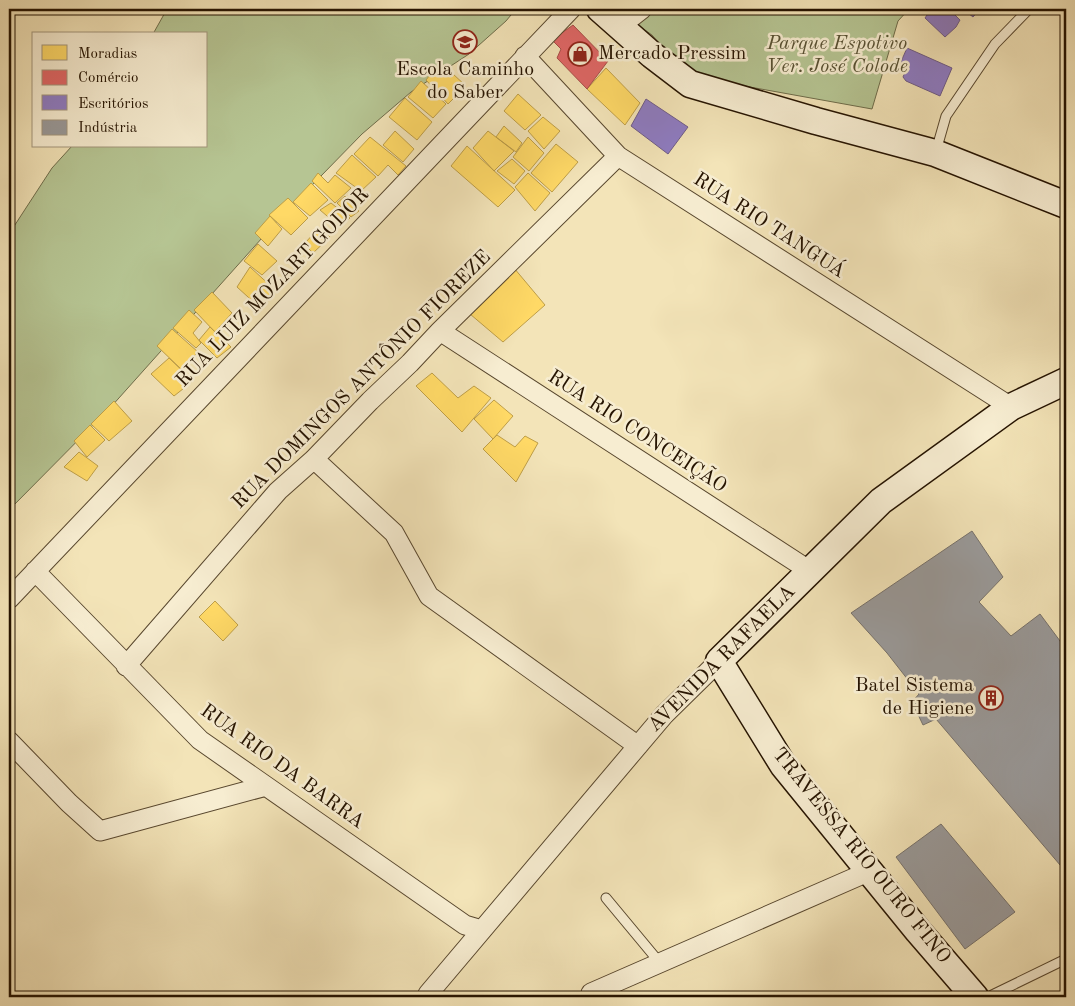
<svg xmlns="http://www.w3.org/2000/svg" width="1075" height="1006" font-family="'Old Standard TT',serif">
<rect width="100%" height="100%" fill="#f3e4b8"/>
<filter id="stains"><feTurbulence type="fractalNoise" baseFrequency=".004" numOctaves="4"/><feColorMatrix values="0 0 0 0 .2 0 0 0 0 .09 0 0 0 0 .02 0 0 0 .5 -.17"/></filter>
<radialGradient id="worn" r=".72"><stop offset=".6" stop-color="#630" stop-opacity="0"/><stop offset="1" stop-color="#630" stop-opacity=".3"/></radialGradient>
<path fill="#b6c593" stroke="#6e6c4a" d="M167 9H516L506 21 469 54 411 92 362 134 279 219 110 408 9 510V234L52 168 72 146H206V34H153Z
M619 9H909L898 21 872 109 722 82 690 71 667 52 652 35 635 23Z"/>
<path fill="#ffd966" stroke="#be9e47" d="M440 62 466 86 448 104 426 80Z
M606 68 640 103 625 125 587 89Z
M421 81 446 104 433 118 408 97Z
M518 94 541 115 525 130 504 111Z
M405 98 432 122 417 140 389 117Z
M543 117 560 131 544 149 528 131Z
M504 126 522 143 516 152 496 137Z
M395 131 414 149 403 162 383 145Z
M488 131 514 151 494 171 473 148Z
M370 137 406 166 398 175 388 165 378 176 354 154Z
M528 137 544 153 529 171 513 157Z
M556 144 578 162 552 192 531 173Z
M467 146 515 190 498 207 451 166Z
M352 155 376 177 361 191 336 173Z
M512 159 525 171 514 184 497 171Z
M318 173 328 183 335 175 351 188 335 203 312 181Z
M528 173 550 193 535 211 515 187Z
M311 183 328 200 310 216 293 202Z
M345 196 359 211 351 217 337 203Z
M288 198 308 218 291 235 269 215Z
M331 203 350 218 340 227 320 210Z
M270 216 282 229 268 246 255 233Z
M319 228 330 237 313 253 304 244Z
M258 244 277 261 262 275 244 261Z
M250 267 275 290 259 307 237 287Z
M514 268 545 305 503 342 470 314Z
M212 292 232 313 215 332 194 310Z
M189 310 202 322 193 333 201 343 196 348 173 328Z
M210 327 231 347 217 358 199 340Z
M172 329 198 352 181 369 157 346Z
M169 358 193 381 174 396 151 374Z
M432 373 458 398 474 386 491 398 462 432 416 386Z
M494 400 513 416 493 439 474 419Z
M114 401 132 421 109 441 91 424Z
M90 425 105 440 87 457 74 441Z
M497 435 515 447 525 436 538 443 516 482 483 449Z
M79 452 98 466 87 481 64 467Z
M215 601 238 625 223 641 199 617Z"/>
<path fill="#e06666" stroke="#a84d47" d="M573 25 608 61 587 89 557 58 561 49 552 40Z"/>
<path fill="#8e7cc3" stroke="#6e5c88" d="M931 9H949L960 20 956 27 945 37 925 18Z
M963 9H980L973 17Z
M907 48 952 68 940 96 906 81 903 77 906 70 900 64Z
M646 99 688 127 668 154 631 126Z"/>
<path fill="#999" stroke="#76716b" d="M972 531 1003 577 979 602 1011 636 1040 614 1066 649V872L936 719 923 725 912 702 919 694 887 653 851 613Z
M941 824 1015 912 965 949 896 857Z"/>
<g fill="none" stroke-linecap="round" stroke-linejoin="round">
<g stroke="#58472e" stroke-width="11">
<path id="lane" d="M936 151 946 116 995 44 1029 9
M606 898 660 963
M988 997 1066 959"/>
</g>
<g stroke="#58472e" stroke-width="21">
<path id="street" d="M619 27 642 9
M525 56 618 156 1011 407
M440 331 810 571
M314 459 394 533 429 596 638 746
M35 571 200 740 465 925 482 930
M9 599 571 9
M126 666 278 491 314 459 370 401 410 363 440 331 618 156
M9 741 69 803 100 831 266 786
M591 993 870 871
M428 994 664 715 719 661"/>
</g>
<g stroke="#251300" stroke-width="29">
<path id="secondary" d="M600 9 652 55 690 84 816 121 935 153 1066 205
M975 997 918 931 783 765 719 661 881 501 1011 407 1066 381"/>
</g>
<use href="#lane" stroke="#f7edd1" stroke-width="9"/>
<use href="#street" stroke="#f7edd1" stroke-width="19"/>
<use href="#secondary" stroke="#f7edd1" stroke-width="26"/>
</g>
<defs>
<g id="university-ring" transform="scale(1.25)"><circle r="9.5" fill="#f7edd1" stroke="#8f2418" stroke-width="1.5"/><path d="M0-5L7-2L0 1L-7-2ZM-4 1L0 2.5L4 1V4Q0 6-4 4Z" fill="#8f2418"/></g>
<g id="shop-ring" transform="scale(1.25)"><circle r="9.5" fill="#f7edd1" stroke="#8f2418" stroke-width="1.5"/><path d="M-5-2.5h2.3a2.7 3.5 0 0 1 5.4 0H5L5.5 6h-11ZM-1.5-2.5h3a1.5 2.3 0 0 0-3 0Z" fill="#8f2418"/></g>
<g id="building-ring" transform="scale(1.25)"><circle r="9.5" fill="#f7edd1" stroke="#8f2418" stroke-width="1.5"/><path d="M-4-6H4V6H1V3H-1V6H-4ZM-2.5-4.3h1.7v1.8h-1.7ZM.8-4.3h1.7v1.8H.8ZM-2.5-1h1.7V.8h-1.7ZM.8-1h1.7V.8H.8Z" fill="#8f2418"/></g>
</defs>
<g fill-rule="evenodd">
<use href="#university-ring" x="465" y="42"/>
<use href="#shop-ring" x="580" y="54"/>
<use href="#building-ring" x="991" y="698"/>
</g>
<g text-anchor="middle" dominant-baseline="central" stroke-width="5" stroke-linejoin="round" paint-order="stroke">
<g font-size="20" font-style="italic" fill="#585133" stroke="#f7edd1">
<text x="837" y="44">Parque Espotivo<tspan x="837" dy="23">Ver. José Colode</tspan></text>
</g>
<g font-size="20" fill="#251300" stroke="#f7edd1" text-anchor="start">
<text x="598" y="54">Mercado Pressim</text>
<text x="465" y="70" text-anchor="middle">Escola Caminho<tspan x="465" dy="23">do Saber</tspan></text>
<text x="974" y="686" text-anchor="end">Batel Sistema<tspan x="974" dy="23">de Higiene</tspan></text>
</g>
<g font-size="20" fill="#251300" stroke="#f7edd1">
<text transform="translate(769 226) rotate(33)">RUA RIO TANGUÁ</text>
<text transform="translate(273 288) rotate(-46)">RUA LUIZ MOZART GODOR</text>
<text transform="translate(362 380) rotate(-45)">RUA DOMINGOS ANTÔNIO FIOREZE</text>
<text transform="translate(637 432) rotate(33)">RUA RIO CONCEIÇÃO</text>
<text transform="translate(722 659) rotate(-45)">AVENIDA RAFAELA</text>
<text transform="translate(282 767) rotate(36)">RUA RIO DA BARRA</text>
<text transform="translate(861 856) rotate(51)">TRAVESSA RIO OURO FINO</text>
</g>
</g>
<rect width="1075" height="1006" fill="none" stroke="#f3e4b8" stroke-width="30"/>
<rect x="10" y="10" width="1055" height="986" fill="none" stroke="#251300" stroke-width="2.5"/>
<rect x="15" y="15" width="1045" height="976" fill="none" stroke="#251300"/>
<rect x="32" y="32" width="175" height="115" fill="#f7edd1" stroke="#a3967d"/>
<rect x="42" y="45" width="25" height="15" fill="#ffd966" stroke="#a3967d"/>
<text x="78" y="58" font-size="15" fill="#251300">Moradias</text>
<rect x="42" y="70" width="25" height="15" fill="#e06666" stroke="#a3967d"/>
<text x="78" y="82" font-size="15" fill="#251300">Comércio</text>
<rect x="42" y="95" width="25" height="15" fill="#8e7cc3" stroke="#a3967d"/>
<text x="78" y="108" font-size="15" fill="#251300">Escritórios</text>
<rect x="42" y="120" width="25" height="15" fill="#999999" stroke="#a3967d"/>
<text x="78" y="132" font-size="15" fill="#251300">Indústria</text>
<rect width="100%" height="100%" filter="url(#stains)"/>
<rect width="100%" height="100%" fill="url(#worn)"/>
</svg>
